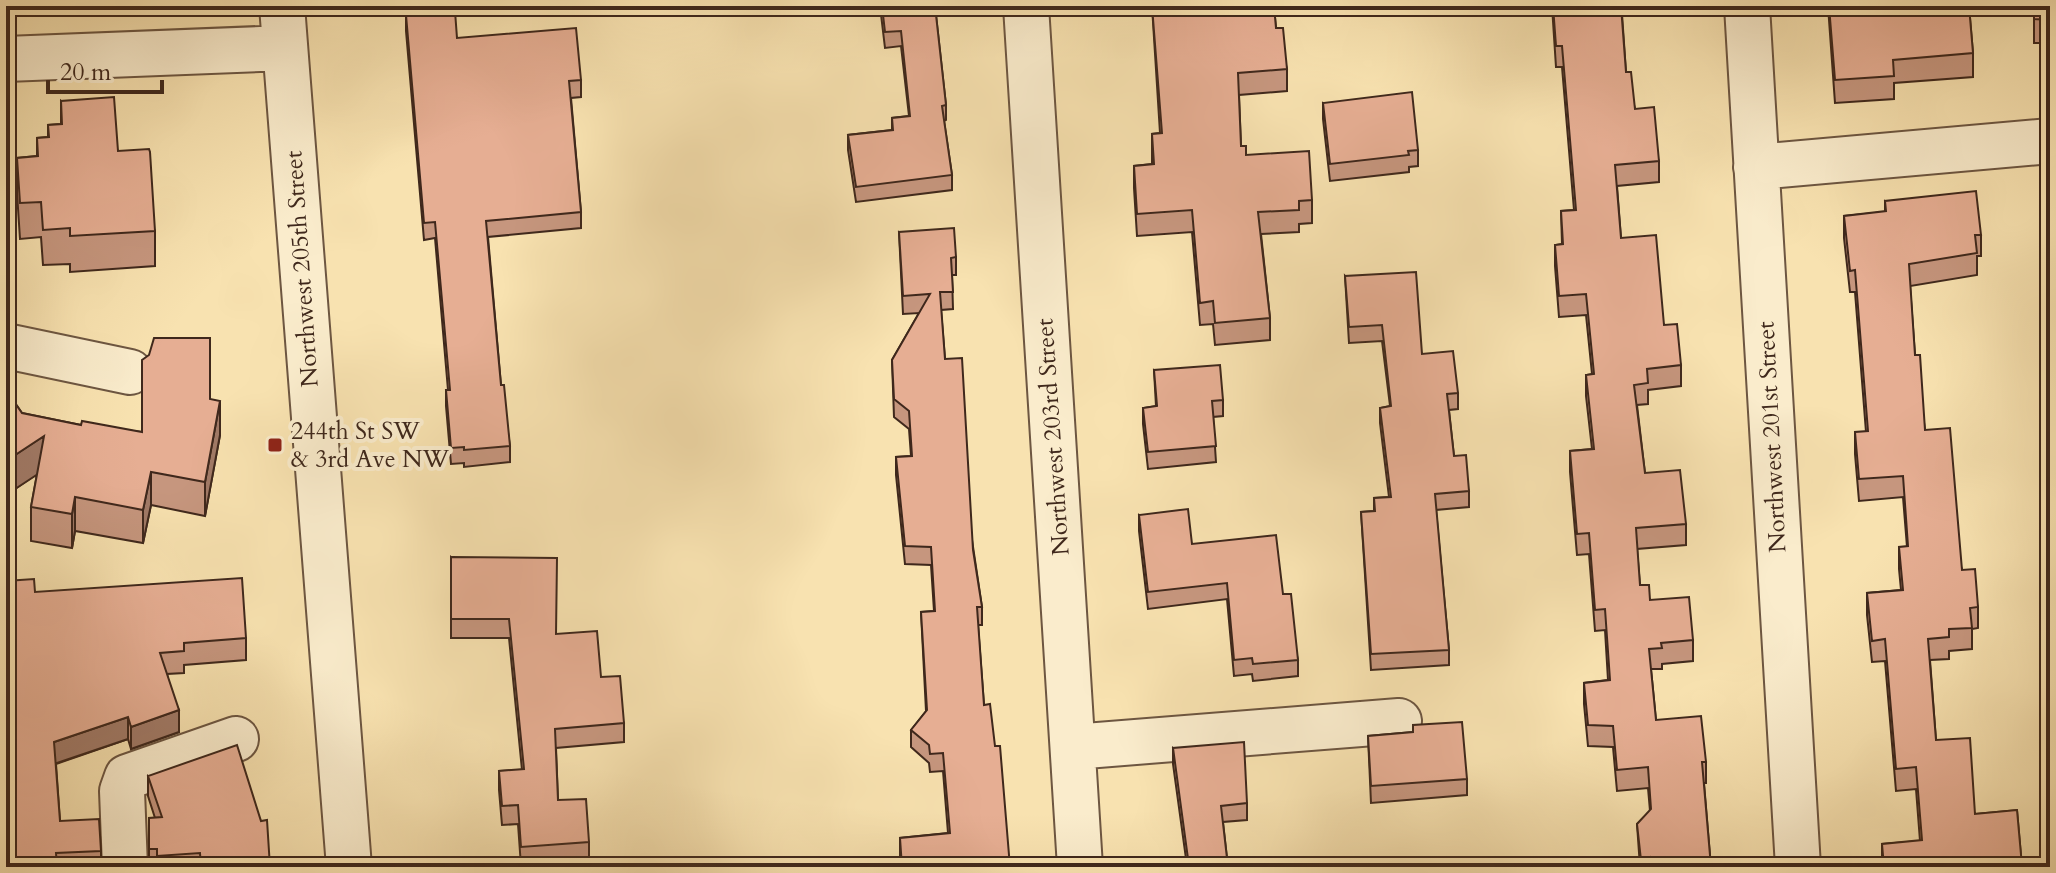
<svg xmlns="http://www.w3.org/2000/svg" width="2056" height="873" font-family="Cardo,serif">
<rect width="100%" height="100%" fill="#f8e2b0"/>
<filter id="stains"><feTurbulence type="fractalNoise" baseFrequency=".0025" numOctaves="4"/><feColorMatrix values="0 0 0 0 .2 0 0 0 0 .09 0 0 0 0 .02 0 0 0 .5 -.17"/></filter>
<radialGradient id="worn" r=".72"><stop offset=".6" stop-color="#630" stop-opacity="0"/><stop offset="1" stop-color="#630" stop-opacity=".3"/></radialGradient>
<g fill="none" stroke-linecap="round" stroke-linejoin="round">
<g stroke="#6d5641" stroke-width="48">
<path id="minor" d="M282 6 349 867
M1026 6 1080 867
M1747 6 1798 867
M6 59 285 48
M1756 167 2050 141
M6 346 130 372
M1073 747 1399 721
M125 867 122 791 127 777 236 739"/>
</g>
<use href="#minor" stroke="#faeccc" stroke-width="44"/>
</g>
<path fill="#c6967e" stroke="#3f281c" stroke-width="2" d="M880 6H935L946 105V120L944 121 952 175V190L856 202 848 150V135L892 130V118L909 116 901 46 885 48Z
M1152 6H1274L1276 28 1287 69V91L1239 95 1241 146 1246 155 1312 200V223L1299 224V232L1261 234 1270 318V340L1215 345 1213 324 1200 325 1192 232 1137 236 1134 188V166L1152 164V134L1160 133Z
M1552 6H1642V12L1622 14 1626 72 1635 109 1659 161V182L1617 186 1621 238 1664 325 1681 365V386L1648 390V404L1637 405 1645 473 1686 524V545L1637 549 1640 585 1650 600 1693 640V661L1662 664V669H1651L1656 720 1706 762V783H1704L1711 867H1640L1637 824 1650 811 1648 788 1617 791 1613 747 1588 746 1584 704V683L1608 680 1605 630 1595 631 1589 554 1577 555 1570 472V451L1592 449 1586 396V375L1592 374 1586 315 1559 317 1555 266V245L1562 244 1561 211 1574 210 1562 67H1556Z
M1828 6H1969L1973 53V77L1894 83V99L1835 103Z
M2034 6H2050V43H2034Z
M406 15 457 38 581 80V97L571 98 581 212V228L488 237 501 385 510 446V462L464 467V463L451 464 446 406V390H448L435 238 424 240 406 31Z
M61 101 118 151 155 231V266L70 272V264L43 265 41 237 20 239 17 193V158L37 156V138L48 137V125L61 124Z
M1323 103 1418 150V166L1409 167V172L1330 181 1323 119Z
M1885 201 1981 235V256H1977V275L1910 286 1915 355 1925 430 1962 570 1978 607V628L1972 629V649L1949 651V659L1930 660 1936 740 1975 814 2017 810 2022 867H1882V844L1920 841 1916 789 1896 791 1885 661 1872 662 1867 615V593L1901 590 1899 569V547H1907L1903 497 1859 501 1855 454V432H1866L1855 292H1850L1844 238V216L1885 212Z
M899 232 956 257V275H952L953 309 941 310 945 359 982 607V625H978L984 705 1010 867H900V838L948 833 943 771 930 772 929 763 911 747V730L926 711 921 612 934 611 931 565 905 564 896 475V457L911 456 909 429 894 417 892 360 919 313 903 314Z
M1345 276 1458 393V409L1449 410 1454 456 1469 491V507L1436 510 1449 650V665L1371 670 1361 512 1374 511V498L1389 497 1380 423V408L1390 406 1382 341 1349 343Z
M1154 370 1223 400V416L1213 417 1216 462 1148 469 1143 424V408L1156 406Z
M6 390 22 413 81 425 142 432 210 400 220 435 205 516 151 505 143 543 75 531 72 548 31 541V507L37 474 6 495Z
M1139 515 1283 594 1298 660V676L1253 681 1252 674 1234 676 1227 599 1148 609 1139 531Z
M451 557 556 634 601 677 624 723V742L556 748 558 800 589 842V862L521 866 518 824 502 825 499 790V771L522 770 509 638H451Z
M35 592 246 638V660L184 665V673L167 674 179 732 131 749 128 739 56 764 60 821 101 851V867H6Z
M1413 732 1467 779V795L1371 803 1368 736Z
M1173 748 1247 803V820L1223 822 1228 867 1187 866 1173 764Z
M148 776 270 867H149V818H155L148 796Z"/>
<path fill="#a17a67" stroke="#3f281c" stroke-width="2" d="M220 401V435L205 516V482Z
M44 436V470L6 495V461Z
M151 472V505L143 543V510Z
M75 497V531L72 548V514Z
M179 710V732L131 749V727Z
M128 717V739L54 764V742Z
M1650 857V867H1641V860Z"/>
<path fill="#e6ae93" stroke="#3f281c" stroke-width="2" d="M882 6H935L946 105 942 106 952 175 856 187 848 135 893 130 892 118 910 116 901 31 885 32Z
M1152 6H1274L1276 28H1283L1287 69 1238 73 1241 146H1246V155L1309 151 1312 200 1299 201V210L1258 212 1270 318 1215 323 1213 301 1200 303 1192 210 1137 214 1134 166 1154 164 1152 134 1162 133Z
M1553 6H1621L1626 72H1631L1635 109 1654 107 1659 161 1615 165 1621 238 1656 235 1664 325 1677 324 1681 365 1647 369 1648 383 1634 385 1645 473 1680 470 1686 524 1636 528 1640 585H1649L1650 600 1689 597 1693 640 1661 643 1662 648 1649 649 1656 720 1701 716 1706 762H1702L1711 867H1651L1650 857 1641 860 1637 824 1651 809 1648 767 1617 770 1613 726 1588 725 1584 683 1610 680 1605 609 1595 610 1589 533 1577 534 1570 451 1594 449 1586 375 1594 374 1586 294 1559 296 1555 245 1563 244 1561 211 1576 210 1562 46H1556Z
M1829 6H1969L1973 53 1893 60 1894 76 1835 80Z
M2034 6H2050V20L2034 19Z
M455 11 457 38 576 28 581 80 569 81 581 212 486 221 501 385H504L510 446 464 450V447L451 448 446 390H450L435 222 424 223 406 15Z
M1412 92 1418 150 1408 151 1409 155 1330 164 1323 103Z
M114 97 118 151 149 149 150 152 155 231 70 236V228L43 230 41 202 20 203 17 158 38 156 37 138 49 137 48 125 62 124 61 101Z
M1976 191 1981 235H1975L1977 253 1909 264 1915 355H1920L1925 430 1950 428 1962 570 1975 569 1978 607 1970 608 1972 628 1949 629V637L1928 639 1936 740 1970 738 1975 814 2017 810 2022 866 1884 867 1882 844 1922 840 1916 767 1896 769 1885 639 1872 641 1867 593 1903 590 1899 547 1908 546 1903 476 1859 479 1855 432 1868 431 1855 270 1850 271 1844 216 1886 211 1885 201Z
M954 228 956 257 951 258 953 292H940L945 359 962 358 973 550 982 607H977L984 705 990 704 995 746H1000L1010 867H924V865L902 867 900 838 950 833 943 753 930 754 929 745 911 730 927 710 921 612 935 611 931 547 905 546 896 457 912 456 909 411 894 399 892 360 930 294 903 296 899 232Z
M1416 272 1422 354 1453 351 1458 393 1447 394 1454 456 1466 455 1469 491 1435 494 1449 650 1371 654 1361 512 1375 511 1374 498 1391 497 1380 408 1391 406 1382 325 1349 327 1345 276Z
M154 338H210V399L220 401 205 482 151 472 143 510 75 497 72 514 31 507 44 436 6 461V390L22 413 81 425 82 421 142 432V360L149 355Z
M1220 365 1223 400 1212 401 1216 446 1148 452 1143 408 1157 406 1154 370Z
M1188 509 1192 544 1276 535 1283 594H1291L1298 660 1253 664 1252 658 1234 660 1227 583 1148 592 1139 515Z
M451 557 557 558 556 634 597 631 601 677 620 676 624 723 555 729 558 800 586 799 589 842 521 847 518 805 502 806 499 771 524 769 509 619H451Z
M242 578 246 638 184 643V651L160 653 179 710 131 727 128 717 54 742 60 821 99 819 101 851 56 853 57 867H6V581L34 579 35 592Z
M1462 722 1467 779 1371 786 1368 736 1413 732V725Z
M1244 742 1247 803 1221 806 1228 867H1180L1189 866 1173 748Z
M237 745 261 821 267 820 270 867H201L200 853 157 856V849H149V818L162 817 148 776Z
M1485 861 1486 867H1422Z"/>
<rect fill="#8f2418" stroke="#faeccc" stroke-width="3" x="267" y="437" width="16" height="16" rx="4"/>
<g text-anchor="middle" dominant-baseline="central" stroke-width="8" stroke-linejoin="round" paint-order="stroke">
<g font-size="24" fill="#3f281c" stroke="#faeccc">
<text transform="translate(302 269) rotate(-94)">Northwest 205th Street</text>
<text transform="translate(1053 437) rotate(-94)">Northwest 203rd Street</text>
<text transform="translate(1772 437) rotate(-93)">Northwest 201st Street</text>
</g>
<g font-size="24" fill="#3f281c" stroke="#faeccc" text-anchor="start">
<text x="291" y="431">244th St SW<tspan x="291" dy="28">&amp; 3rd Ave NW</tspan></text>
</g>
</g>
<rect width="2056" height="873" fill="none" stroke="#f8e2b0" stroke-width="32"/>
<rect x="8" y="8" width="2040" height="857" fill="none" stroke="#3f281c" stroke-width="4"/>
<rect x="16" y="16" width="2024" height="841" fill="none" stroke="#3f281c" stroke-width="2"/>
<path d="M48 80v12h114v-12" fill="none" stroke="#3f281c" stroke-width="4"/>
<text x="60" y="80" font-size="24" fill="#3f281c" stroke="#faeccc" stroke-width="6" paint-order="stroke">20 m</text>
<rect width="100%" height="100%" filter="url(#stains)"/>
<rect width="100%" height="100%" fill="url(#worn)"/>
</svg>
